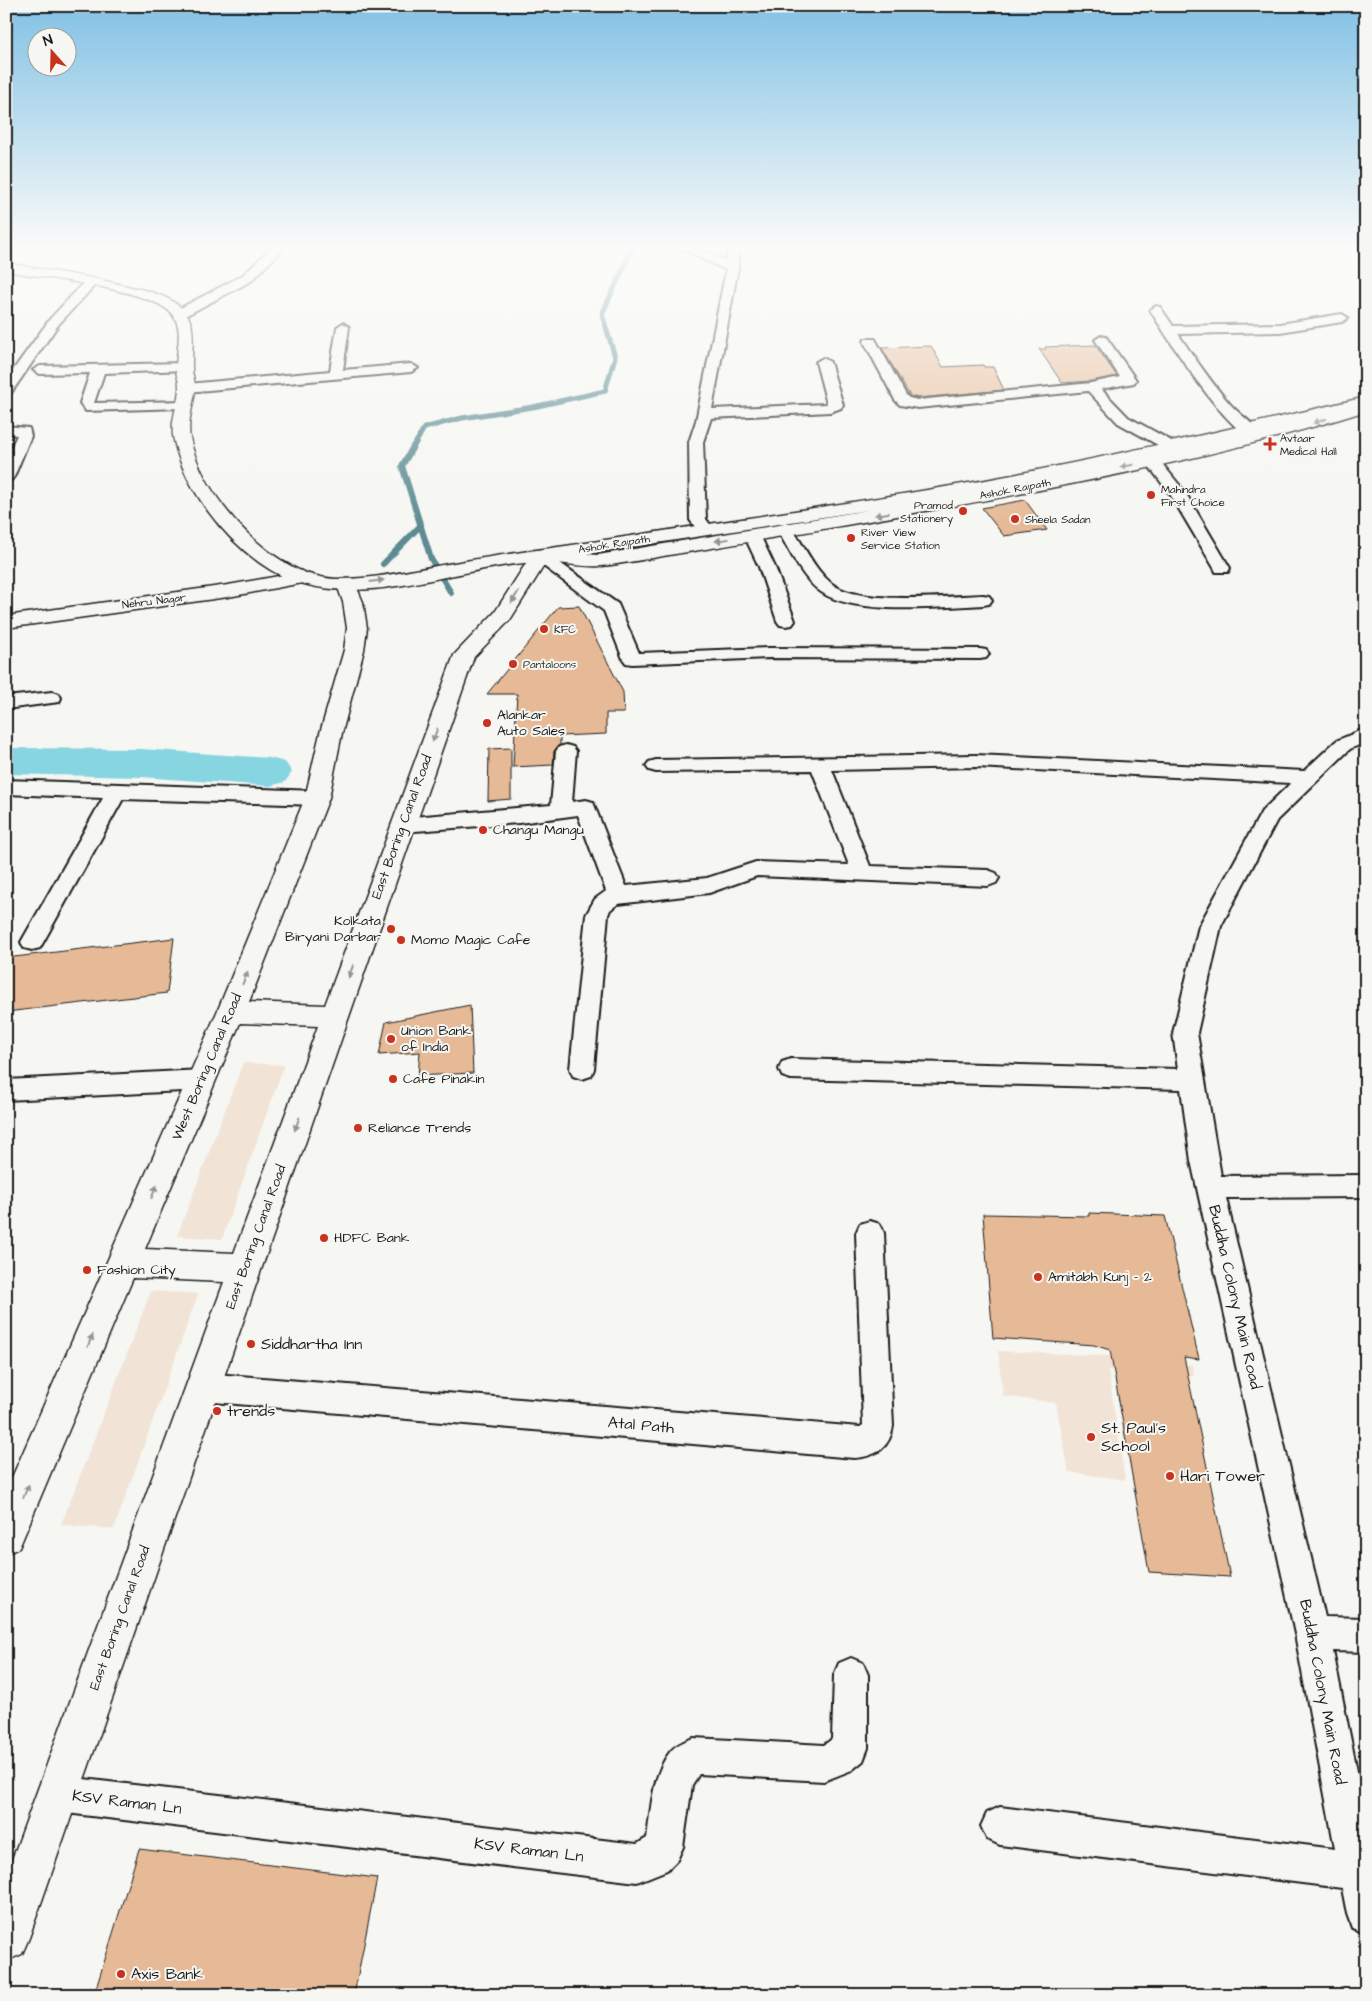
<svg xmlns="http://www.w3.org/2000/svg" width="1372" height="2001" font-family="'Architects Daughter',sans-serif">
<rect width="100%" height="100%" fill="#f6f6f2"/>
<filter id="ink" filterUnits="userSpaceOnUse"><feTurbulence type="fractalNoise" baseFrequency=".02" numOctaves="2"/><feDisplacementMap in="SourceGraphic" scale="10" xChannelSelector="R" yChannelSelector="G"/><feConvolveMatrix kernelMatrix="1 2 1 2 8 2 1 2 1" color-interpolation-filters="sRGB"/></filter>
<g filter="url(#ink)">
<path fill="#f1e4d6" d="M243 1063 284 1065 222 1239 177 1236Z
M151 1291 198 1294 114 1529 61 1525Z
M998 1351 1109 1356 1192 1365 1194 1376 1108 1370 1125 1480 1069 1472 1056 1403 1003 1396Z"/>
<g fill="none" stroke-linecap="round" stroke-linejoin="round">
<path stroke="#5c8b92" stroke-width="5" d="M414 446 424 428 462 418 533 407 605 391 615 357 602 314 631 252V246"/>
<path stroke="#5c8b92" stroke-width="6" d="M414 445 402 466 431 559 451 593
M383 564 421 525"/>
<path fill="#86d5e1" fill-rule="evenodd" d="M6 748 141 749 270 758 285 762 292 772 285 782 270 786 141 777 6 774Z"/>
</g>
<path fill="#e6ba96" stroke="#1c1c1c" d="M1095 345 1117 376 1091 381 1062 383 1039 349H1046L1045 347Z
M931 346 943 367 983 365 984 367H993L1004 390 918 398 910 396 882 348Z
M1025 500 1047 530 1004 536 982 508Z
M579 606 623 692 624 713H606V734L560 736V745L554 751 553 765 513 767 517 694H487L558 607Z
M511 748V799L488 801 489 749Z
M174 938 167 993 6 1012V958Z
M470 1005 473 1073 418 1076 420 1052 379 1055 386 1022Z
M1089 1213 1165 1216 1199 1359 1184 1357 1230 1577 1149 1572 1110 1350 1094 1345 993 1338 983 1214 1089 1216Z
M139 1849 377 1878 354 1995H94Z"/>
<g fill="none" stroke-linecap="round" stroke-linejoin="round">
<g stroke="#1c1c1c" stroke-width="4">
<path id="street" d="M273 246H286L251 281 183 317H175L173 314 175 311 243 275Z
M676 246H692L726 261 728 246H736L738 248V268L712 409 827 404 816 362 823 358 830 362 843 405 841 408 830 412 711 418 703 442 706 519 714 530 712 533H700L690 520 689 442 696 421 726 270Z
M90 279 96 283 94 286 58 325 11 393 6 394V380L50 319 86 280Z
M1156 306 1160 307 1173 326 1280 324 1342 314 1348 318 1342 322 1280 332 1178 334C1195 358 1211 383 1231 405 1241 416 1256 425 1264 437L1262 440C1234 447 1165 333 1150 310Z
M343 323 349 327 343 370 411 364 418 368 411 372 187 392 180 388 187 384 330 371 337 327Z
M1101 336 1106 337 1136 380 1134 383 1101 389 1128 417 1177 444 1179 447 1177 450H1167L1118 423 1088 391 918 408 900 405 895 400 864 342 865 339H875L906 395 909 398 918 400 1091 383 1120 377 1095 340Z
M184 363 191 367 189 370 104 373 94 403 187 401 189 404 187 407 182 408 86 411 80 403 90 373 40 374 33 370 40 366Z
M6 426 29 428 31 436 14 477 11 480 6 481V459L17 435 6 434Z
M1146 449 1151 450 1185 492 1230 568 1228 572H1216L1214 568 1170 494 1139 453 1141 450Z
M785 525 791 527C804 545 813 568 831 583 857 606 948 596 983 595L989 596 992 600 989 604 983 605C942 607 854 616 821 592 801 578 790 550 777 530L779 527Z
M752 530 758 532 760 535 775 567 795 621 792 625 786 626 780 625 777 621 759 567 744 535 746 532Z
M540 551 546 553 618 604 639 653 769 648 980 649 986 650 989 654 986 658 980 659 769 658 632 664 626 663 623 659 604 611 534 559 532 556 534 553Z
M52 692 59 694 61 698 59 702 6 709V697Z
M1366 728V742L1350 749 1277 820 1221 926 1197 1033 1221 1176 1366 1175V1197L1226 1198 1325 1617 1366 1618V1652L1333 1651 1366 1816V1933L1352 1928 1347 1914 1342 1888 1000 1845 987 1839 981 1826 987 1813 1000 1807 1335 1849 1295 1634 1191 1161 1181 1089 791 1079 782 1076 779 1069 782 1062 791 1059 1178 1069 1173 1033 1199 926 1262 811 1291 783 976 767 832 770 870 866 988 870 996 873 999 878 996 883 988 886 757 876 709 893 618 904 610 910 608 915 594 1069 591 1076 582 1079 573 1076 570 1069 586 915 595 899 606 891 578 815 519 823 402 832 395 830 392 825 395 820 402 818 551 805 556 751 559 747 566 745 573 747 576 751 572 802 586 800 593 802 626 886 707 878 756 862 849 865 812 770 656 772 649 770 646 766 649 762 656 760 976 755 1304 771 1336 741Z
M6 780 317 791 324 793 327 798 324 803 317 805 123 799 40 948 32 950 24 948 21 942 103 798 6 794Z
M202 1070 211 1073 215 1080 211 1087 202 1090 6 1100V1080Z
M870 1221 880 1224 884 1233 893 1426C890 1448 875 1457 854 1458L203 1401 192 1397 188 1387 192 1377 203 1373 860 1427 863 1425 856 1233 860 1224Z
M851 1658 863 1663 868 1675V1748L863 1761 852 1770 824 1781 699 1774 692 1785 683 1847 677 1860 667 1870 637 1882 58 1812 45 1807 40 1794 45 1781 58 1776 637 1844 647 1838C651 1810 652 1775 670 1752 675 1745 685 1741 693 1738L824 1745 832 1739 834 1675 839 1663Z"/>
</g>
<g stroke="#1c1c1c" stroke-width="3">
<path id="secondary" d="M540 550 547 552 550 556 510 620 474 657 29 1938 22 1954 6 1961V1876L224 1282 133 1278 19 1548 6 1554V1491L217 1012 305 798 320 733 344 650 347 628 343 602 337 585 340 581 347 579 354 581 363 602 367 628 364 650 342 733 329 798 249 1002 325 1005 454 655 495 612 533 552ZM240 1023 318 1026 234 1253 145 1249Z
M301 572 308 574 311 578 308 582 228 597 6 628V616L228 585Z"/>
</g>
<g stroke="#1c1c1c" stroke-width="3">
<path id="primary" d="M6 263C48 271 90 276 131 287 146 290 162 294 175 303 200 319 191 343 192 368 192 376 196 383 195 391 193 407 187 421 190 438 200 486 243 537 284 562 300 572 317 578 336 579 376 580 415 569 454 563 508 553 563 547 618 538 725 521 833 506 939 488 1083 464 1224 430 1366 397V411C1204 462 1035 492 869 521 808 532 748 542 688 552 659 556 630 563 602 566 581 568 559 561 538 562 448 566 342 622 260 563 222 536 185 488 174 441 169 420 179 406 179 386 179 379 177 378 176 371 175 351 187 326 168 310 140 288 44 278 6 271ZM874 509 598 555 587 554Z"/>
</g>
<use href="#street" fill="#f6f6f2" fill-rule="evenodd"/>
<use href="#secondary" fill="#f6f6f2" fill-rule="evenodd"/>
<use href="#primary" fill="#f6f6f2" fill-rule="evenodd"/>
</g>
<defs><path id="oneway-solid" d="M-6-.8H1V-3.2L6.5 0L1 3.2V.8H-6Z" transform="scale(1.25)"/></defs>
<g fill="#949492">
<use href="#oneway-solid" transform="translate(1320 421) rotate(162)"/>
<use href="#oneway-solid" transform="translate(1127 466) rotate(168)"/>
<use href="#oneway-solid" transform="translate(882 514) rotate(171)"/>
<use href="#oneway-solid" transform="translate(722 540) rotate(171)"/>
<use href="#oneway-solid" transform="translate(377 581) rotate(-8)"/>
<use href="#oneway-solid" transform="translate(515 597) rotate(121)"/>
<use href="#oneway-solid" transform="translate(435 735) rotate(110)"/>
<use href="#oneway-solid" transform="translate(351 971) rotate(110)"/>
<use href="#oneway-solid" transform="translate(245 978) rotate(-68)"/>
<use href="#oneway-solid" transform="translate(297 1124) rotate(110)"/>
<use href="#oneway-solid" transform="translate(154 1192) rotate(-67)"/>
<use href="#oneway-solid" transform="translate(90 1341) rotate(-67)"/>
<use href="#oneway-solid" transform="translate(26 1491) rotate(-67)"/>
</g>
</g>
<linearGradient id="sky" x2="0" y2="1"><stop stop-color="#81c1e5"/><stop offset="0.47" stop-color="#fbfbf9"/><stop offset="1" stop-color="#fbfbf9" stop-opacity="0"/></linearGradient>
<rect width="1372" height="526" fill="url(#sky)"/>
<g fill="#c8321e" stroke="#f6f6f2" stroke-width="2">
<path d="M1267.5 436.5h5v5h5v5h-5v5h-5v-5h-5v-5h5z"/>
<circle cx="1151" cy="495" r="5"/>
<circle cx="963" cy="511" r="5"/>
<circle cx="1015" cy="519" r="5"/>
<circle cx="851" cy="538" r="5"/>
<circle cx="544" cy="629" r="5"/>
<circle cx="513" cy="664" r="5"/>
<circle cx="487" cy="723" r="5"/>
<circle cx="483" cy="830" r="5"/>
<circle cx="391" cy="929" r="5"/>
<circle cx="401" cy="940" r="5"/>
<circle cx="391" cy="1039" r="5"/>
<circle cx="393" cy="1079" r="5"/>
<circle cx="358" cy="1128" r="5"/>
<circle cx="324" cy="1238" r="5"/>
<circle cx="87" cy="1270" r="5"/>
<circle cx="1038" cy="1277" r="5"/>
<circle cx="251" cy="1344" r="5"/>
<circle cx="217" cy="1411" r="5"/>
<circle cx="1091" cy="1437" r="5"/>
<circle cx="1170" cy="1476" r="5"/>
<circle cx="121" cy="1974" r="5"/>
</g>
<g text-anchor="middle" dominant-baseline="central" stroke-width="4" stroke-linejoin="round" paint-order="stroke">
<g font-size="11" fill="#1c1c1c" stroke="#f6f6f2" text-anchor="start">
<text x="1280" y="438">Avtaar<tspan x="1280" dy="13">Medical Hall</tspan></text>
<text x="1161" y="489">Mahindra<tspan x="1161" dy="13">First Choice</tspan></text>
<text x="953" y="505" text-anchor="end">Pramod<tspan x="953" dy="13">Stationery</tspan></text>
<text x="1025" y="519">Sheela Sadan</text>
<text x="861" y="532">River View<tspan x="861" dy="13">Service Station</tspan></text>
<text x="554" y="629">KFC</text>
<text x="523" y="664">Pantaloons</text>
</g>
<g font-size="11" fill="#1c1c1c" stroke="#f6f6f2">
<text transform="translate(1015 489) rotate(-11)">Ashok Rajpath</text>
<text transform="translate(614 544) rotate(-9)">Ashok Rajpath</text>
<text transform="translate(154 601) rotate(-7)">Nehru Nagar</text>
</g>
<g font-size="14" fill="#1c1c1c" stroke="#f6f6f2" text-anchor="start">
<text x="497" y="715">Alankar<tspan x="497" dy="16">Auto Sales</tspan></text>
<text x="493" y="830">Changu Mangu</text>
<text x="381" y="921" text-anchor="end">Kolkata<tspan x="381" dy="16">Biryani Darbar</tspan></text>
<text x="411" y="940">Momo Magic Cafe</text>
<text x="401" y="1031">Union Bank<tspan x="401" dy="16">of India</tspan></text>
<text x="403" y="1079">Cafe Pinakin</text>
<text x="368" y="1128">Reliance Trends</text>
<text x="334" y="1238">HDFC Bank</text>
<text x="97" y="1270">Fashion City</text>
<text x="1048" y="1277">Amitabh Kunj - 2</text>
</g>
<g font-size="14" fill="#1c1c1c" stroke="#f6f6f2">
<text transform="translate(402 827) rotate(-70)">East Boring Canal Road</text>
<text transform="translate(207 1067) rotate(-67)">West Boring Canal Road</text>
<text transform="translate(256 1237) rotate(-70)">East Boring Canal Road</text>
<text transform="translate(120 1618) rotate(-70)">East Boring Canal Road</text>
</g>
<g font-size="16" fill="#1c1c1c" stroke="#f6f6f2">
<text transform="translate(1235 1297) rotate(77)">Buddha Colony Main Road</text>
<text transform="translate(641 1425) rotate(5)">Atal Path</text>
<text transform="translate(1323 1692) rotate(79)">Buddha Colony Main Road</text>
<text transform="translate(127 1802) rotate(7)">KSV Raman Ln</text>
<text transform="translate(529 1850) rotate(7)">KSV Raman Ln</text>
</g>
<g font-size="16" fill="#1c1c1c" stroke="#f6f6f2" text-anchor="start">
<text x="261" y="1344">Siddhartha Inn</text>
<text x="227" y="1411">trends</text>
<text x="1101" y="1428">St. Paul's<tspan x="1101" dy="18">School</tspan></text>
<text x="1180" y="1476">Hari Tower</text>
<text x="131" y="1974">Axis Bank</text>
</g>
</g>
<rect width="1372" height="2001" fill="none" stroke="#f6f6f2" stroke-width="25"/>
<rect x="12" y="12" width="1347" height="1976" fill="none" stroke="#1c1c1c" stroke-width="2" filter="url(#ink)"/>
<g transform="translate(52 52) rotate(340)"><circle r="24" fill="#f6f6f2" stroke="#9f9f9c"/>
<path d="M0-4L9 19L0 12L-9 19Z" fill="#c8321e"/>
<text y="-8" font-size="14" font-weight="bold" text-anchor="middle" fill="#1c1c1c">N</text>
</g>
</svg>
